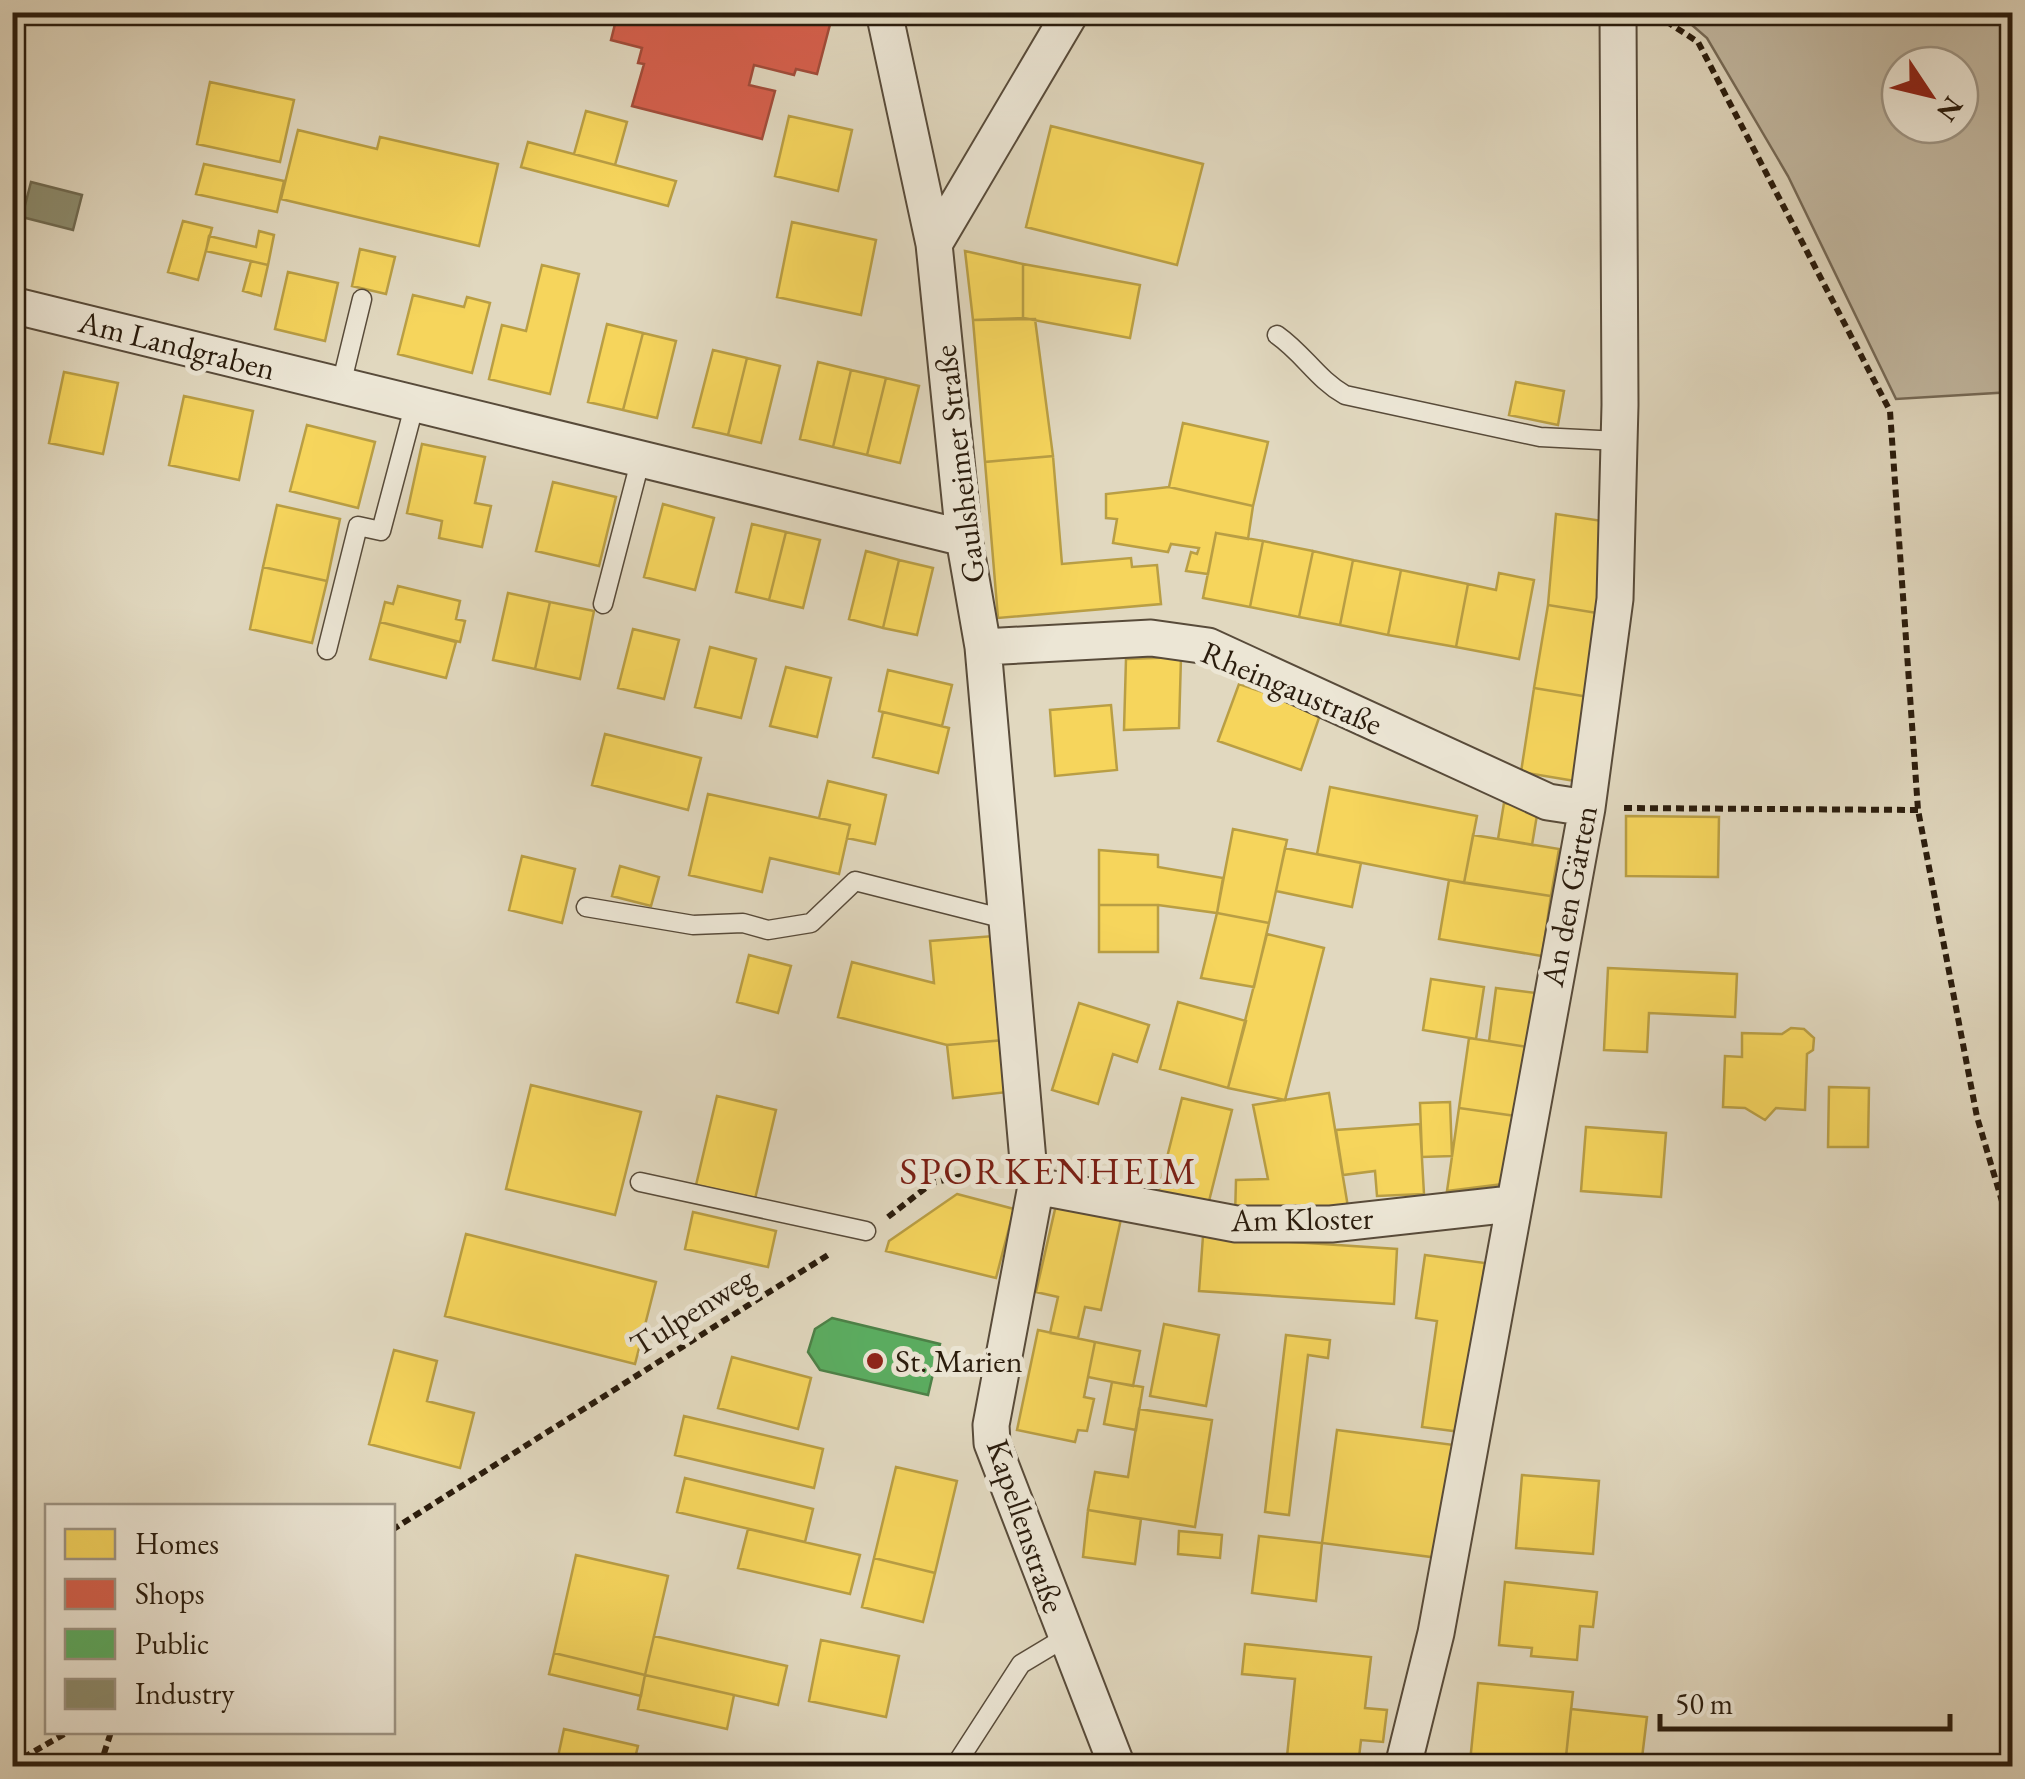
<svg xmlns="http://www.w3.org/2000/svg" width="2025" height="1779" font-family="'EB Garamond',serif">
<rect width="100%" height="100%" fill="#e1d8bf"/>
<filter id="stains"><feTurbulence type="fractalNoise" baseFrequency=".002" numOctaves="4"/><feColorMatrix values="0 0 0 0 .2 0 0 0 0 .09 0 0 0 0 .02 0 0 0 .5 -.17"/></filter>
<radialGradient id="worn" r=".72"><stop offset=".6" stop-color="#630" stop-opacity="0"/><stop offset="1" stop-color="#630" stop-opacity=".3"/></radialGradient>
<path fill="#c2b8a1" stroke="#766a57" stroke-width="2.5" fill-rule="evenodd" d="M1678 13H2012V392L1896 399 1788 176 1707 38ZM1900 65H1960V125H1900Z"/>
<path fill="#f6d55c" stroke="#b99e44" stroke-width="2.5" d="M210 82 294 100 280 162 197 144Z
M586 111 627 122 615 165 574 154Z
M789 116 852 130 838 191 775 176Z
M1051 126 1203 164 1177 265 1026 227Z
M298 130 377 149 380 137 498 164 479 246 281 199Z
M528 142 676 181 668 206 521 167Z
M204 164 284 181 277 212 196 194Z
M183 221 212 228 198 280 168 272Z
M792 222 876 240 861 315 777 297Z
M259 231 274 235 268 265 206 251 209 236 256 247Z
M360 249 395 257 386 294 352 286Z
M965 251 1023 264V318L973 320Z
M251 261 268 265 261 296 243 291Z
M1023 264 1140 285 1130 338 1023 318Z
M542 265 579 274 550 394 489 379 502 325 526 331Z
M288 272 338 283 325 341 275 329Z
M413 295 464 307 467 297 490 303 472 373 398 354Z
M1035 319 1053 456 985 462 973 320Z
M607 324 643 333 623 410 588 402Z
M643 333 676 341 657 418 623 410Z
M713 350 747 358 728 435 693 427Z
M747 358 780 366 761 443 728 435Z
M818 362 851 370 833 447 800 439Z
M851 370 886 378 867 455 833 447Z
M64 372 118 383 103 454 49 443Z
M886 378 919 386 900 463 867 455Z
M1516 382 1564 391 1558 425 1509 415Z
M184 396 253 411 239 480 169 465Z
M1183 423 1268 442 1253 506 1169 487Z
M307 425 375 442 358 508 290 491Z
M422 444 485 457 475 503 491 506 482 547 439 538 442 521 407 513Z
M1053 456 1062 564 1131 558 1132 567 1157 565 1161 604 998 618 985 462Z
M553 482 616 497 599 566 536 551Z
M1169 487 1253 506 1248 539 1216 533 1208 574 1186 571 1191 552 1197 554 1199 548 1171 544 1168 552 1113 543 1117 519 1106 518V494Z
M663 504 714 518 695 590 644 577Z
M277 505 340 519 327 581 263 567Z
M1556 514 1609 522 1603 614 1548 605Z
M752 524 786 532 769 600 736 592Z
M786 532 820 540 803 608 769 600Z
M1216 533 1263 541 1250 607 1203 598Z
M1263 541 1313 551 1299 617 1250 607Z
M866 551 899 560 883 628 849 619Z
M1313 551 1353 560 1340 625 1299 617Z
M899 560 933 568 917 635 883 628Z
M1353 560 1401 570 1388 635 1340 625Z
M263 567 327 581 312 643 250 629Z
M1401 570 1468 584 1456 647 1388 635Z
M1499 573 1534 580 1519 659 1456 647 1468 584 1496 590Z
M398 586 460 601 456 619 465 621 460 642 380 622 385 602 393 604Z
M508 593 550 602 535 669 493 660Z
M550 602 594 611 580 679 535 669Z
M1548 605 1603 614 1589 697 1534 688Z
M380 622 456 642 446 678 370 659Z
M633 629 679 640 664 699 618 688Z
M710 647 756 659 741 718 695 707Z
M1181 657 1179 728 1124 730 1126 659Z
M786 667 831 678 817 737 770 726Z
M888 670 952 685 942 726 879 711Z
M1239 684 1321 712 1301 770 1218 741Z
M1534 688 1589 697 1575 781 1521 772Z
M1111 705 1117 770 1055 776 1050 710Z
M883 712 949 728 938 773 873 757Z
M605 734 701 758 688 810 592 785Z
M828 781 886 795 875 844 847 838 850 825 819 818Z
M1330 787 1477 816 1464 883 1317 854Z
M708 794 850 825 839 874 770 858 762 892 689 875Z
M1504 803 1538 809 1532 845 1498 839Z
M1626 816 1719 817 1718 877 1626 876Z
M1233 829 1287 840 1269 923 1217 913Z
M1473 835 1559 849 1551 896 1464 883Z
M1285 848 1361 863 1352 907 1276 891Z
M1099 850 1158 855V867L1223 878 1217 913 1158 905H1099Z
M522 856 575 869 562 923 509 910Z
M620 866 659 877 651 906 612 896Z
M1449 880 1551 896 1542 956 1439 939Z
M1099 905H1158V952H1099Z
M1217 913 1269 923 1254 987 1201 978Z
M1267 934 1324 948 1285 1100 1228 1088Z
M994 936 1004 1040 947 1045 838 1017 852 962 934 983 930 941Z
M749 955 791 966 778 1013 737 1002Z
M1608 968 1737 974 1735 1017 1649 1013 1647 1052 1604 1050Z
M1431 979 1484 987 1476 1039 1423 1030Z
M1496 988 1536 993 1527 1047 1489 1041Z
M1178 1002 1246 1021 1228 1088 1160 1069Z
M1079 1003 1149 1025 1137 1062 1113 1054 1098 1104 1052 1090Z
M1791 1028 1804 1029 1814 1038 1813 1050 1807 1054 1805 1110 1776 1108 1765 1120 1745 1108 1723 1107 1725 1056 1742 1057V1033L1782 1034Z
M1469 1038 1527 1047 1516 1116 1459 1108Z
M1004 1040 1008 1092 953 1098 947 1045Z
M531 1085 641 1112 615 1215 506 1189Z
M1829 1087 1869 1088 1868 1147H1828Z
M1329 1093 1348 1207 1235 1217 1236 1180 1268 1179 1253 1105Z
M717 1096 776 1110 755 1199 696 1185Z
M1182 1098 1232 1110 1207 1209 1157 1197Z
M1450 1102 1452 1156 1422 1157 1420 1103Z
M1459 1108 1516 1116 1503 1184 1447 1191Z
M1420 1124 1424 1194 1377 1196 1375 1171 1343 1175 1336 1130Z
M1586 1127 1666 1133 1661 1197 1581 1191Z
M957 1194 1014 1209 996 1278 886 1251 889 1241Z
M1056 1205 1121 1219 1101 1310 1085 1307 1078 1338 1050 1333 1058 1297 1036 1292Z
M693 1212 776 1231 768 1267 685 1249Z
M466 1234 656 1282 635 1364 445 1316Z
M1203 1236 1397 1249 1394 1304 1199 1291Z
M1425 1255 1485 1263 1461 1432 1422 1427 1437 1321 1416 1318Z
M1164 1324 1219 1335 1206 1406 1150 1396Z
M1038 1330 1095 1342 1084 1397 1094 1399 1087 1431 1078 1430 1075 1442 1017 1430Z
M1286 1335 1330 1340 1328 1358 1308 1355 1289 1515 1265 1512Z
M1095 1342 1140 1351 1133 1386 1088 1377Z
M394 1350 437 1361 427 1401 474 1413 460 1468 369 1444Z
M732 1357 811 1378 798 1429 718 1408Z
M1112 1382 1143 1387 1136 1430 1104 1424Z
M1139 1409 1212 1420 1195 1527 1088 1510 1095 1472 1128 1477Z
M684 1416 823 1449 814 1488 675 1455Z
M1337 1430 1454 1445 1439 1558 1322 1543Z
M896 1467 957 1481 935 1573 874 1558Z
M1522 1475 1599 1481 1593 1554 1516 1548Z
M685 1478 813 1509 805 1542 677 1512Z
M1088 1510 1141 1519 1135 1564 1083 1557Z
M748 1529 860 1555 850 1594 738 1568Z
M1179 1531 1222 1535 1220 1558 1178 1554Z
M1259 1536 1322 1543 1316 1601 1252 1593Z
M576 1555 668 1576 645 1675 554 1653Z
M874 1558 935 1573 923 1622 862 1607Z
M1505 1582 1597 1592 1593 1627 1580 1626 1577 1660 1531 1656 1532 1648 1499 1645Z
M654 1636 787 1666 778 1705 645 1675Z
M821 1640 899 1656 886 1717 809 1701Z
M1245 1644 1371 1657 1365 1708 1387 1710 1383 1742 1361 1740 1358 1766H1286L1295 1679 1242 1674Z
M554 1653 645 1675 641 1696 549 1674Z
M645 1675 734 1695 727 1729 638 1709Z
M1478 1683 1573 1692 1565 1766 1470 1762Z
M1571 1709 1647 1717 1641 1766H1565Z
M564 1729 638 1746 633 1766H556Z"/>
<path fill="#d6604d" stroke="#a24c3a" stroke-width="2.5" d="M618 12H830L833 13 817 74 796 69 794 75 754 65 749 85 775 91 762 139 632 106 644 64 638 63 642 48 611 40Z"/>
<path fill="#5aae61" stroke="#4c8248" stroke-width="2.5" d="M832 1318 940 1344 928 1395 820 1370 808 1352 815 1329Z"/>
<path fill="#8c8c6e" stroke="#6f6a51" stroke-width="2.5" d="M31 182 82 195 73 230 22 217Z"/>
<g fill="none" stroke-linecap="round" stroke-linejoin="round">
<g stroke="#584b3a" stroke-width="21">
<path id="lane" d="M1277 335C1304 354 1317 379 1345 395L1540 437 1619 441
M341 385 362 299
M603 604 641 458
M327 650 358 526 381 531 415 403
M586 907 693 925 743 923 768 930 811 923 855 881 1005 919
M640 1182 866 1231
M955 1766 1021 1664 1066 1637"/>
</g>
<g stroke="#584b3a" stroke-width="39">
<path id="street" d="M884 12 934 244 964 538 983 647 1028 1161 1036 1186 991 1425 992 1443 1117 1766
M934 244 1071 12
M12 305 964 538
M983 647 1151 638 1208 646 1548 802 1587 808
M1036 1186 1236 1224H1331L1511 1204
M1403 1766 1436 1633 1587 808 1615 599 1620 405 1618 12"/>
</g>
<path stroke="#2a1c0d" stroke-width="6" stroke-dasharray="8 5" stroke-linecap="butt" d="M1655 14 1698 42 1890 411 1918 810 1977 1117 2012 1235
M1624 808 1918 810
M888 1217 932 1183 993 1169
M392 1530 831 1253
M12 1764 68 1732
M100 1766 111 1732"/>
<use href="#lane" stroke="#ece6d5" stroke-width="18"/>
<use href="#street" stroke="#ece6d5" stroke-width="35"/>
</g>
<circle fill="#8f2418" stroke="#ece6d5" stroke-width="4" cx="875" cy="1361" r="10"/>
<g text-anchor="middle" dominant-baseline="central" stroke-width="10" stroke-linejoin="round" paint-order="stroke">
<g font-size="32" fill="#2a1c0d" stroke="#ece6d5">
<text transform="translate(177 345) rotate(14)">Am Landgraben</text>
<text transform="translate(959 464) rotate(-97)">Gaulsheimer Straße</text>
<text transform="translate(1292 688) rotate(23)">Rheingaustraße</text>
<text transform="translate(1569 896) rotate(-79)">An den Gärten</text>
<text transform="translate(1302 1219) rotate(-1)">Am Kloster</text>
<text transform="translate(692 1311) rotate(-32)">Tulpenweg</text>
<text transform="translate(1026 1526) rotate(71)">Kapellenstraße</text>
</g>
<g font-size="32" fill="#2a1c0d" stroke="#ece6d5" text-anchor="start">
<text x="895" y="1361">St. Marien</text>
</g>
<g font-size="38" letter-spacing="2.5" fill="#7a1f14" stroke="#ece6d5">
<text x="1049" y="1170">SPORKENHEIM</text>
</g>
</g>
<rect width="2025" height="1779" fill="none" stroke="#e1d8bf" stroke-width="50"/>
<rect x="15" y="15" width="1995" height="1749" fill="none" stroke="#2a1c0d" stroke-width="5"/>
<rect x="25" y="25" width="1975" height="1729" fill="none" stroke="#2a1c0d" stroke-width="2.5"/>
<rect x="45" y="1504" width="350" height="230" fill="#ece6d5" stroke="#9e9585" stroke-width="2.5"/>
<rect x="65" y="1529" width="50" height="30" fill="#f6d55c" stroke="#9e9585" stroke-width="2.5"/>
<text x="135" y="1554" font-size="30" fill="#2a1c0d">Homes</text>
<rect x="65" y="1579" width="50" height="30" fill="#d6604d" stroke="#9e9585" stroke-width="2.5"/>
<text x="135" y="1604" font-size="30" fill="#2a1c0d">Shops</text>
<rect x="65" y="1629" width="50" height="30" fill="#5aae61" stroke="#9e9585" stroke-width="2.5"/>
<text x="135" y="1654" font-size="30" fill="#2a1c0d">Public</text>
<rect x="65" y="1679" width="50" height="30" fill="#8c8c6e" stroke="#9e9585" stroke-width="2.5"/>
<text x="135" y="1704" font-size="30" fill="#2a1c0d">Industry</text>
<g transform="translate(1930 95) rotate(125)"><circle r="48" fill="#ece6d5" stroke="#9e9585" stroke-width="2.5"/>
<path d="M0-8L18 38L0 25L-18 38Z" fill="#8f2418"/>
<text y="-15" font-size="28" font-weight="bold" text-anchor="middle" fill="#2a1c0d">N</text>
</g>
<path d="M1660 1714v15h290v-15" fill="none" stroke="#2a1c0d" stroke-width="5"/>
<text x="1675" y="1714" font-size="30" fill="#2a1c0d" stroke="#ece6d5" stroke-width="8" paint-order="stroke">50 m</text>
<rect width="100%" height="100%" filter="url(#stains)"/>
<rect width="100%" height="100%" fill="url(#worn)"/>
</svg>
